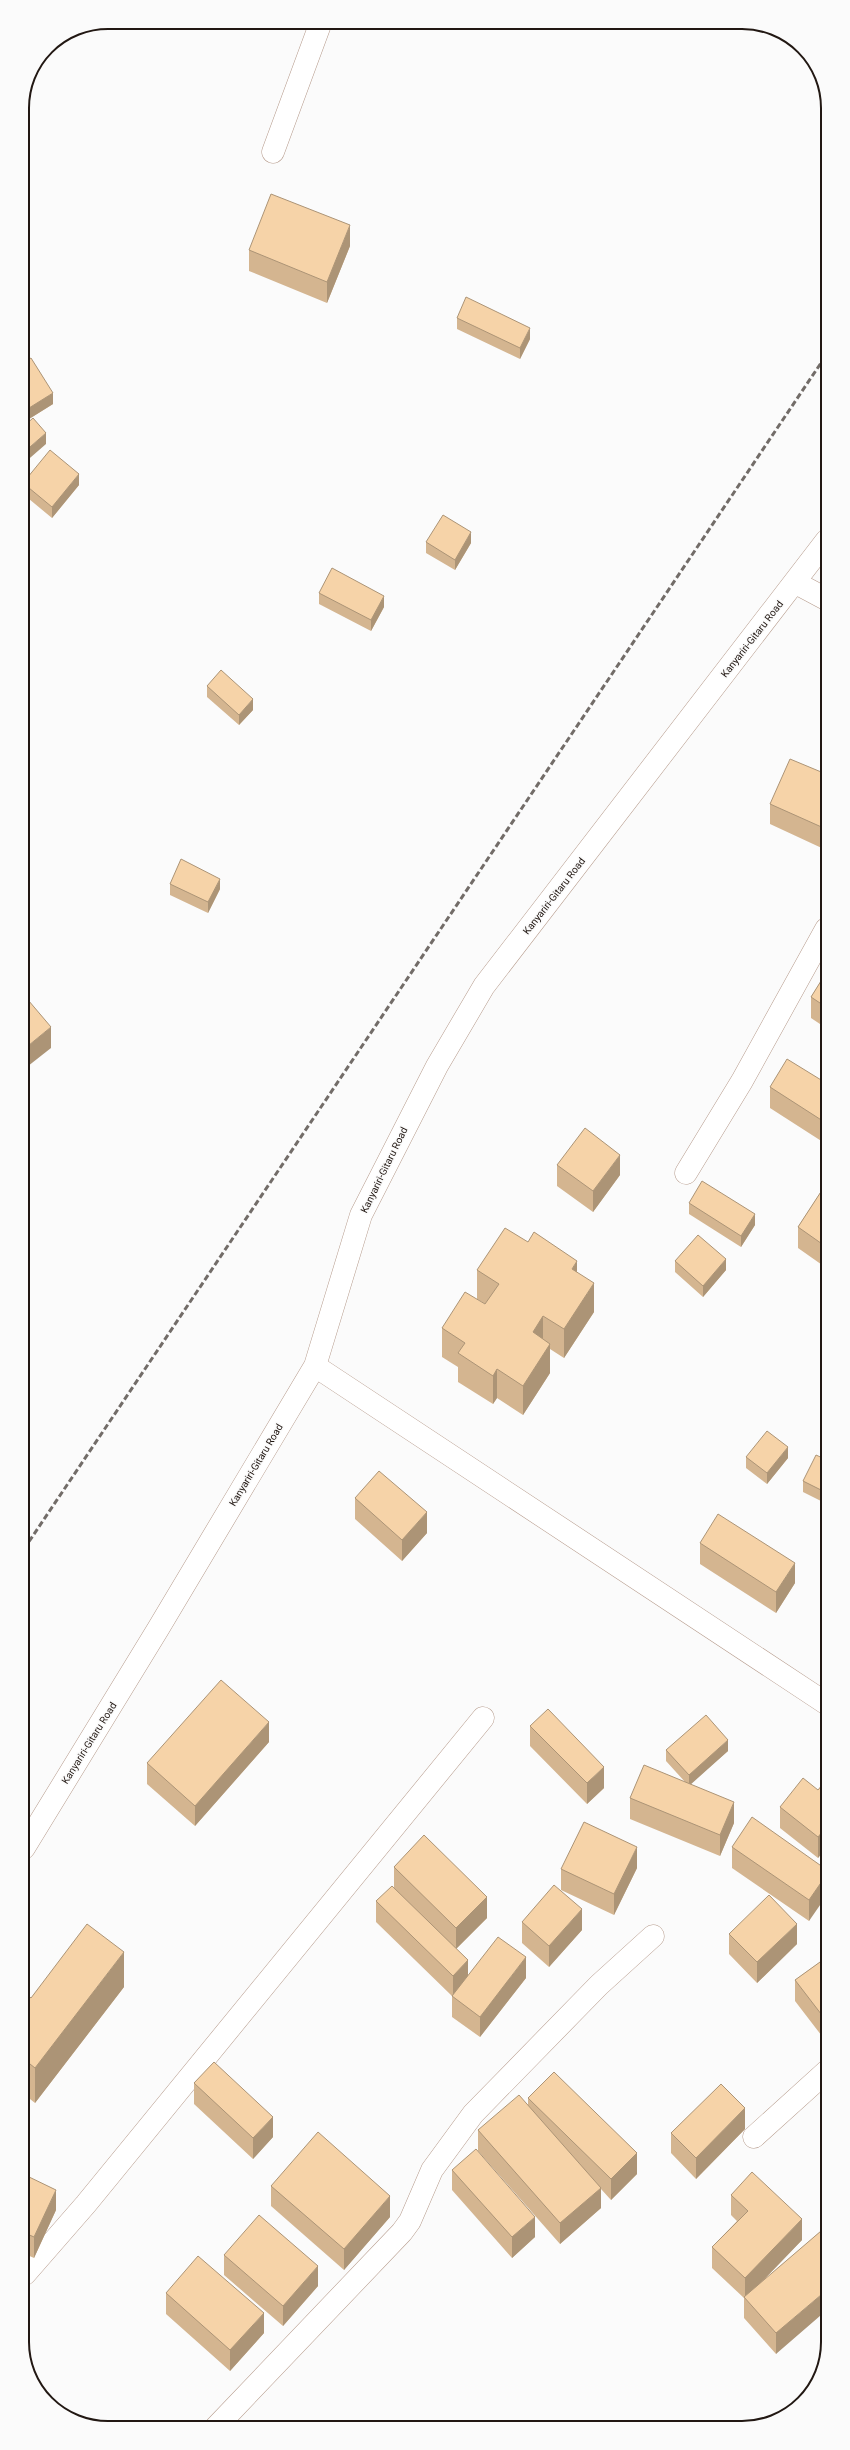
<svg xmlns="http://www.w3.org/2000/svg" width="850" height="2450" font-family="Roboto,sans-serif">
<rect width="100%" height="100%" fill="#fbfbfb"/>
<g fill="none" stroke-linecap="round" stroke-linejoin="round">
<g stroke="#b69b8c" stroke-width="23">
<path id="minor" d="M273 152 321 22
M796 583 826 599
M686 1173 742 1081 826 929
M315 1366 827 1704
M24 1848 158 1629 315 1366 361 1215 437 1066 484 986 826 541
M754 2137 828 2070
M25 2274 86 2204 483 1718
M216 2427 402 2232 410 2221 432 2170 473 2114 599 1985 653 1936"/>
</g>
<use href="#minor" stroke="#fff" stroke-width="22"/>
<path stroke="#726c68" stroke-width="3" stroke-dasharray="6 3" stroke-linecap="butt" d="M24 1549 825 357"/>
</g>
<path fill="#d4b590" d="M350 246 327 303 249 271V250Z
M457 318 530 339 520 359 457 329Z
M22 363 53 404 29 419 23 408Z
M23 483 79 485 52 518 23 494Z
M426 542 471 543 455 570 426 553Z
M319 593 384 607 371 631 319 604Z
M207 686 253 710 239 725 207 697Z
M826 701V731L822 728V707Z
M826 774V850L770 824V804Z
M170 884 220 889 208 913 170 895Z
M826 973V1028L811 1018V997Z
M826 1083V1144L770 1108V1087Z
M557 1165 620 1175 593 1212 557 1186Z
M826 1184 827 1265 825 1267 798 1248V1227Z
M689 1203 755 1225 741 1247 689 1214Z
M675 1261 726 1270 703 1297 675 1272Z
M477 1270 577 1272 594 1312 564 1358 550 1349V1373L523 1415 497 1398 493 1404 458 1382V1367L442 1357V1328L485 1304 477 1299Z
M746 1457 788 1458 767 1484 746 1468Z
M827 1460V1504L803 1492V1481Z
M355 1498 427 1533 402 1561 355 1519Z
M700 1543 795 1583 776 1613 700 1564Z
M530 1726 604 1788 587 1804 530 1746Z
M269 1742 195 1826 147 1784V1763Z
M666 1750 728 1751 690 1784 734 1823 720 1856 630 1819V1798L686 1783 666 1761Z
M827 1779V1847L818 1858 780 1828V1807L818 1790Z
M732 1847 827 1870 809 1921 732 1868Z
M394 1867 487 1918 456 1949 468 1976 526 1978 480 2037 452 2017V1996L376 1922V1901L394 1888Z
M637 1868 614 1915 561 1890V1869Z
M522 1922 582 1930 549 1967 522 1943Z
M729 1934 797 1944 757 1983 729 1954Z
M827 1957 828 2044 795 2001V1980Z
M124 1987 35 2103 25 2095V1993L31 1998Z
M194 2083 273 2137 253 2159 194 2104Z
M528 2098 637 2174 611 2200 601 2189V2208L560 2244 478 2151V2130L528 2105Z
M745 2129 696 2179 671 2153V2133Z
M452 2170 535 2237 512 2258 452 2190Z
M25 2175 56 2210 34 2258 25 2254Z
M271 2186 390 2217 344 2270 271 2206Z
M731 2195 802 2240 758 2286 828 2225 776 2354 744 2318V2298L712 2268V2247L737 2221 731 2215Z
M224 2255 318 2286 283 2326 224 2275Z
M166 2293 264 2333 230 2371 166 2314Z"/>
<path fill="#ac9476" d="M350 225V246L327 303V282Z
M530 328V339L520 359V348Z
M53 393V404L29 419V408Z
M46 433V444L23 464V453Z
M79 474V485L52 518V507Z
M471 532V543L455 570V560Z
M384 596V607L371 631V620Z
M253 699V710L239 725V715Z
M220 879V889L208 913V902Z
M51 1027V1048L23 1070V1050Z
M620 1155V1175L593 1212V1191Z
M755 1214V1225L741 1247V1236Z
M827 1244V1265L825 1267V1246Z
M726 1259V1270L703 1297V1286Z
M577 1261V1289L572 1269Z
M594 1283V1312L564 1358V1329Z
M543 1316V1345L533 1332Z
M550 1344V1373L523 1415V1386Z
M497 1369V1398L493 1404V1376Z
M788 1447V1458L767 1484V1473Z
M427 1512V1533L402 1561V1540Z
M795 1563V1583L776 1613V1592Z
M269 1722V1742L195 1826V1806Z
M728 1740V1751L689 1786V1775Z
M604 1767V1788L587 1804V1783Z
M734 1802V1823L720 1856V1835Z
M827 1826V1847L818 1858V1837Z
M637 1847V1868L614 1915V1894Z
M827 1874V1895L809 1921V1900Z
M487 1897V1918L456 1949V1928Z
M582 1909V1930L549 1967V1946Z
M797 1924V1944L757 1983V1962Z
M124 1952V1987L35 2103V2068Z
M526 1957V1978L480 2037V2017Z
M468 1960V1981L453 1996V1976Z
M745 2108V2129L696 2179V2158Z
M273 2117V2137L253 2159V2138Z
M637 2153V2174L611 2200V2179Z
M601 2188V2208L560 2244V2223Z
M56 2190V2210L34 2258V2237Z
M390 2196V2217L344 2270V2249Z
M535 2217V2237L512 2258V2237Z
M802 2219V2240L745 2299V2278Z
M318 2266V2286L283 2326V2306Z
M828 2289V2309L776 2354V2333Z
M264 2313V2333L230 2371V2350Z"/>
<path fill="#f6d3a8" stroke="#ac9476" d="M271 194 350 225 327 282 249 250Z
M466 297 530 328 520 348 457 318Z
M31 358 53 393 29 408 23 397 22 363Z
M33 418 46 433 23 453V427Z
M50 450 79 474 52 507 23 483Z
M443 515 471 532 455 560 426 542Z
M332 568 384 596 371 620 319 593Z
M221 670 253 699 239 715 207 686Z
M826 701V710L822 707Z
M790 759 826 774V829L770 804Z
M181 859 220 879 208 902 170 884Z
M826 973V1007L811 997Z
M23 994 51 1027 23 1050Z
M787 1059 826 1083V1123L770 1087Z
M585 1128 620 1155 593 1191 557 1165Z
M702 1181 755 1214 741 1236 689 1203Z
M826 1184 827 1244 825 1246 798 1227Z
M505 1228 528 1242 534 1232 577 1261 572 1269 594 1283 564 1329 543 1316 533 1332 550 1344 523 1386 497 1369 493 1376 458 1353 465 1343 442 1328 465 1292 485 1304 499 1284 477 1270Z
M698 1235 726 1259 703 1286 675 1261Z
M767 1431 788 1447 767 1473 746 1457Z
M816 1455 827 1460V1493L803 1481Z
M379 1471 427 1512 402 1540 355 1498Z
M718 1514 795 1563 776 1592 700 1543Z
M221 1680 269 1722 195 1806 147 1763Z
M548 1709 604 1767 587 1783 530 1726Z
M706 1715 728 1740 689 1775 666 1750Z
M644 1765 734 1802 720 1835 630 1798Z
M803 1778 818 1790 827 1779V1826L818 1837 780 1807Z
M752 1817 827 1870V1874L809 1900 732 1847Z
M584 1822 637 1847 614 1894 561 1869Z
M424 1835 487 1897 456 1928 394 1867Z
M554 1885 582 1909 549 1946 522 1922Z
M392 1886 468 1960 453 1976 376 1901Z
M769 1895 797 1924 757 1962 729 1934Z
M87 1924 124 1952 35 2068 25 2060V1993L31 1998Z
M498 1937 526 1957 480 2017 452 1996Z
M827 1957 828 2023 795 1980Z
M214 2062 273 2117 253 2138 194 2083Z
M554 2072 637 2153 611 2179 528 2098Z
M721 2084 745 2108 696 2158 671 2133Z
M519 2095 601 2188 560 2223 478 2130Z
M318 2132 390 2196 344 2249 271 2186Z
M476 2149 535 2217 512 2237 452 2170Z
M752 2172 802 2219 745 2278 712 2247 748 2211 731 2195Z
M25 2175 56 2190 34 2237 25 2233Z
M259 2215 318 2266 283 2306 224 2255Z
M828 2225V2289L776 2333 744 2297Z
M198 2256 264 2313 230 2350 166 2293Z"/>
<g text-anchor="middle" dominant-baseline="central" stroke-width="3" stroke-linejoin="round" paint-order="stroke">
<g font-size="10" fill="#221813" stroke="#fbfbfb">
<text transform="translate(752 639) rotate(-52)">Kanyariri-Gitaru Road</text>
<text transform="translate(554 896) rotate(-52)">Kanyariri-Gitaru Road</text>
<text transform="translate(384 1170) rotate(-64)">Kanyariri-Gitaru Road</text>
<text transform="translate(256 1465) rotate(-59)">Kanyariri-Gitaru Road</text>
<text transform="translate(89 1743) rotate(-58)">Kanyariri-Gitaru Road</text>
</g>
</g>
<path d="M0 0H850V2450H0ZM108 29H742A79 79 0 0 1 821 108V2342A79 79 0 0 1 742 2421H108A79 79 0 0 1 29 2342V108A79 79 0 0 1 108 29Z" fill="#fbfbfb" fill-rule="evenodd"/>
<path fill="none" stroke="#221813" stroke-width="2" d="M108 29H742A79 79 0 0 1 821 108V2342A79 79 0 0 1 742 2421H108A79 79 0 0 1 29 2342V108A79 79 0 0 1 108 29Z"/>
</svg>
